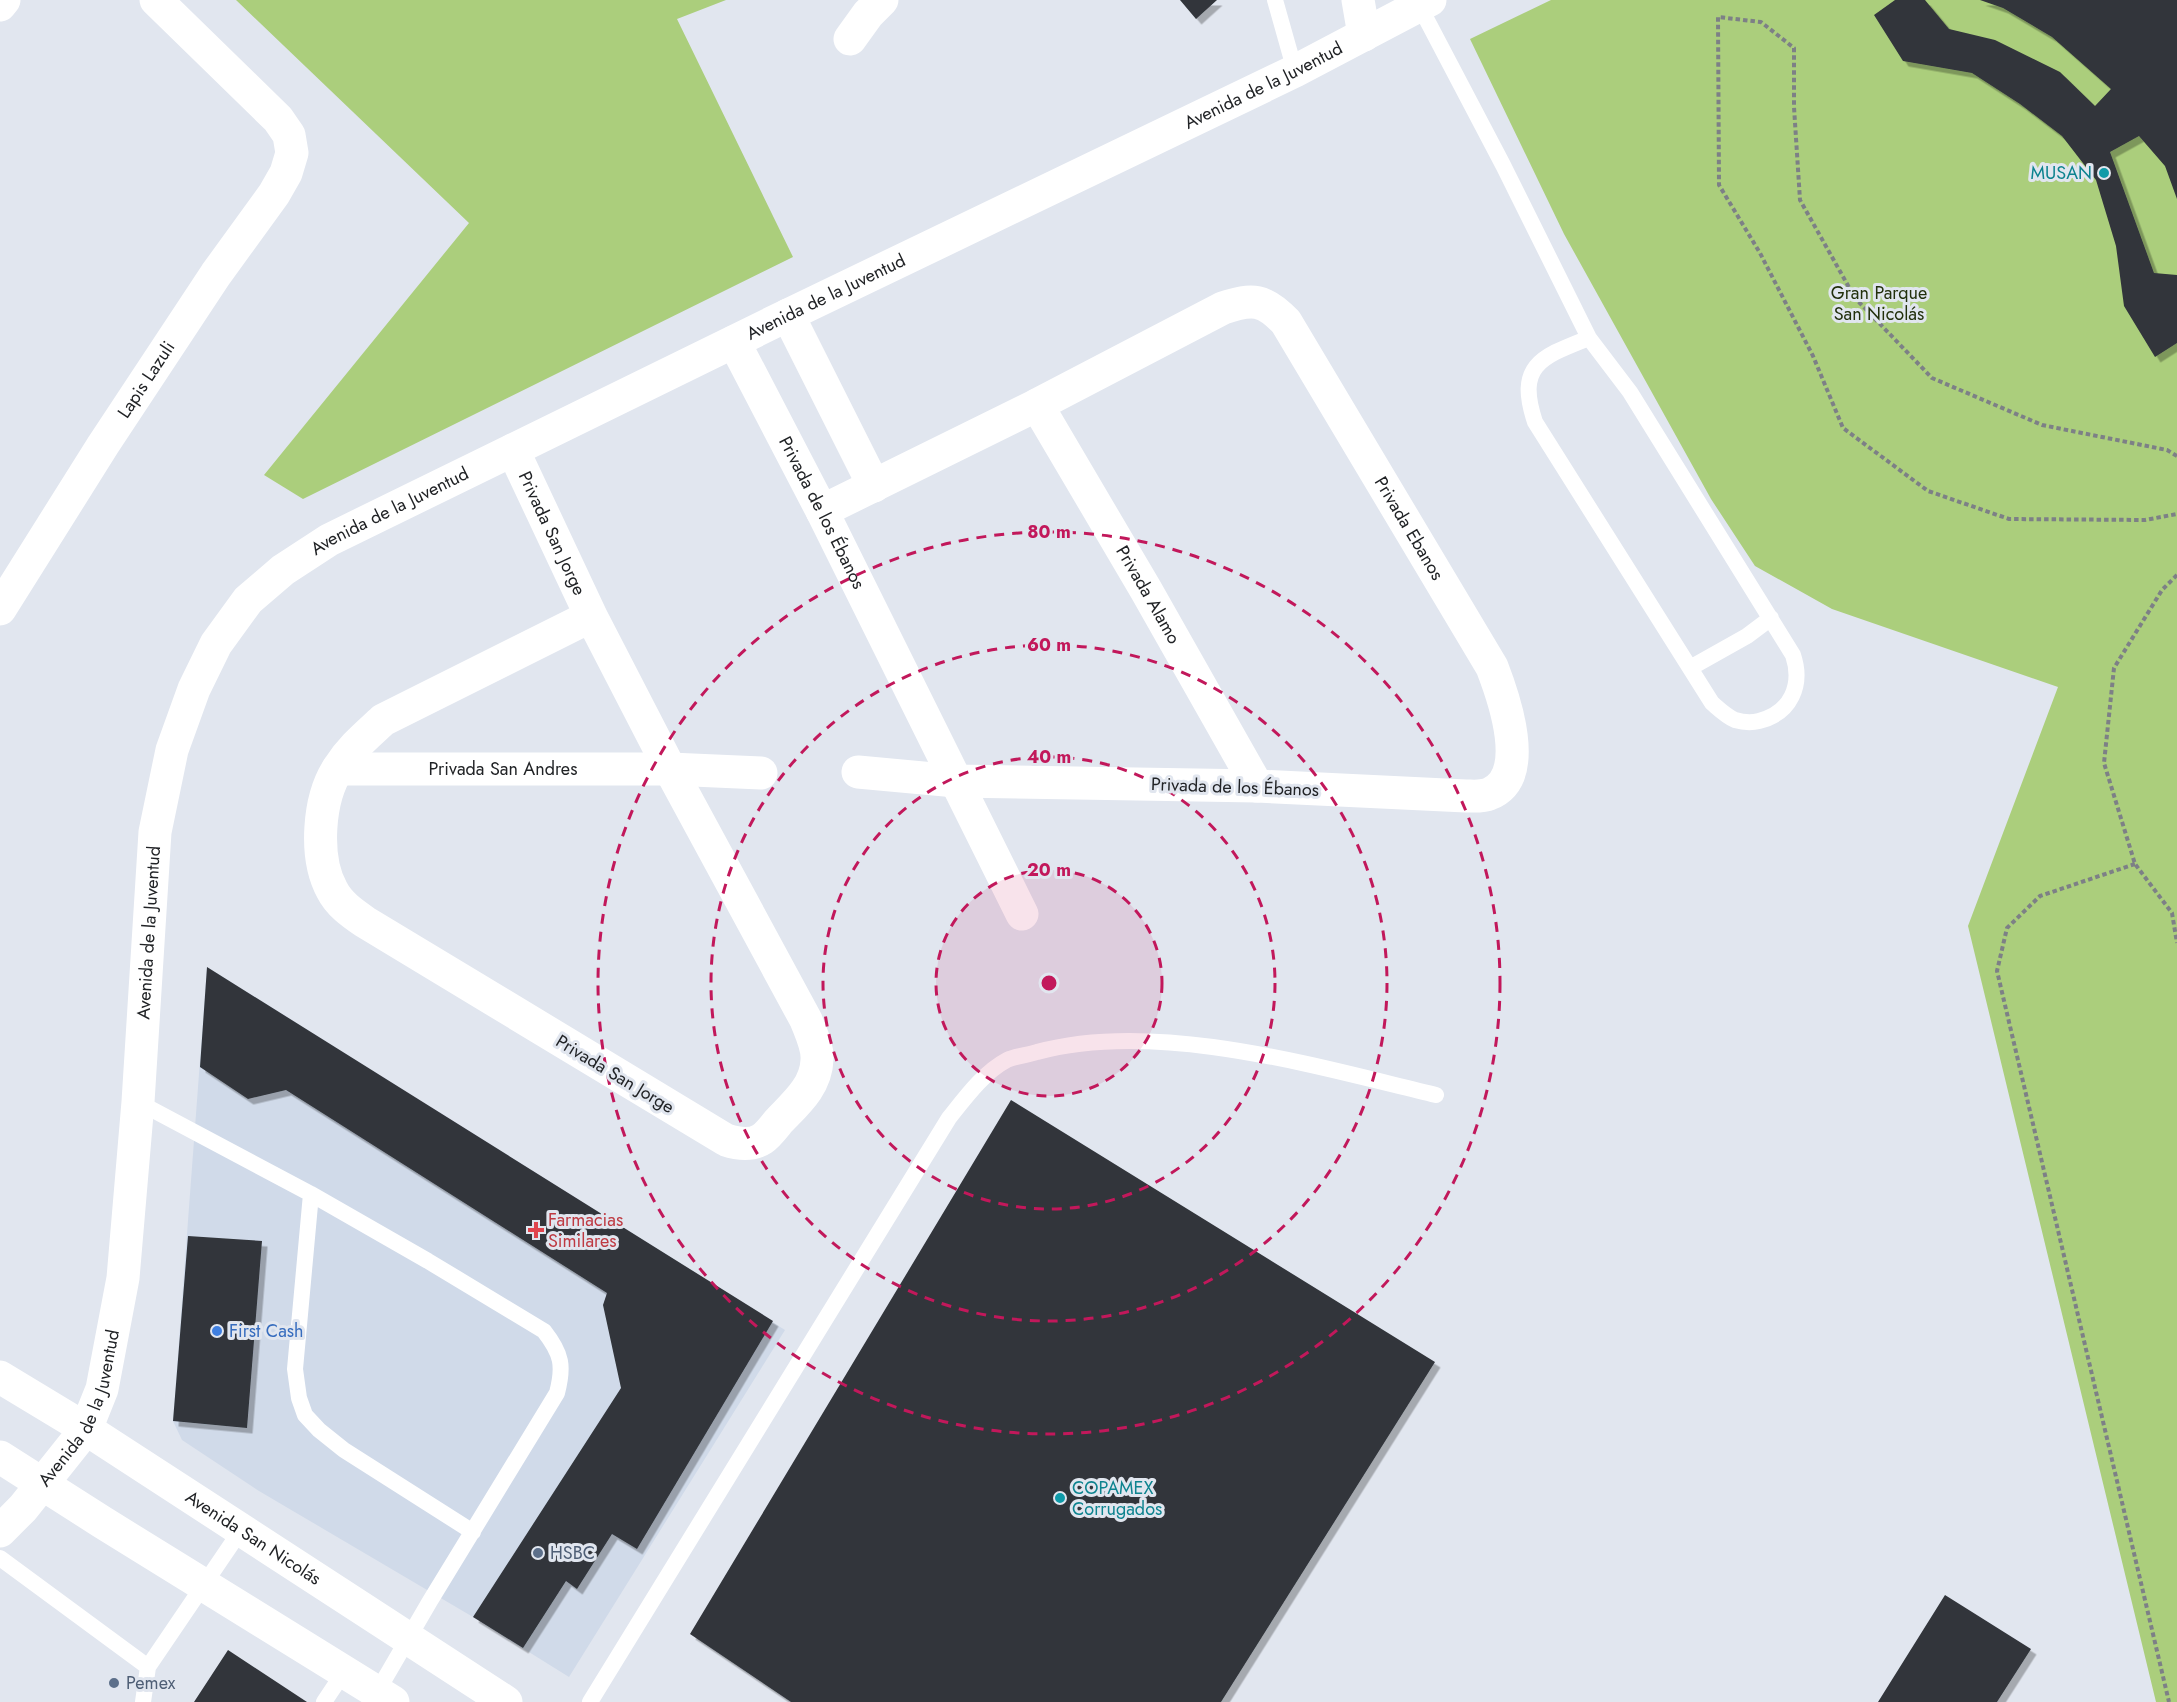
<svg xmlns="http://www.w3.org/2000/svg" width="2177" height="1702" font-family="Jost,sans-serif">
<defs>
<filter id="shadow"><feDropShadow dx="5.5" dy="5.5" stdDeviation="0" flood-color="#0004"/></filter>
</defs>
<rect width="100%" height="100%" fill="#e1e6ef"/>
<path fill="#d0dae9" d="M207 967 785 1330 569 1677 473 1617 259 1491 182 1440 173 1421Z"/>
<path fill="#abce7c" d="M236 0H726L677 19 793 257 303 499 264 475 469 223Z
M1551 0H2177V1702H2156L1968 926 2058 687 1832 609 1755 566 1711 499 1564 234 1470 39Z"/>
<path fill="#31353b" filter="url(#shadow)" d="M1180 0H1217L1196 19Z
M1895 0H1925L1949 29 1995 40 2060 72 2095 106 2111 89 2052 37 2003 8 1980 0H2177V199L2165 166 2139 136 2110 152 2154 273 2177 275V343L2155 357 2124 306 2116 246 2096 180 2062 136 2020 104 1972 73 1903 61 1874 15Z
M207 967 773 1321 637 1549 612 1534 577 1589 566 1581 523 1648 473 1617 621 1388 603 1305 607 1293 286 1090 248 1099 200 1067Z
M1011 1100 1435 1362 1221 1702H791L690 1634Z
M188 1236 262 1241 247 1428 173 1421Z
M1945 1595 2031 1649 1997 1702H1878Z
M228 1650 307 1702H194Z"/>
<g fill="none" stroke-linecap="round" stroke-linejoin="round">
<path stroke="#7d8086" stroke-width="4" stroke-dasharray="4.5 3" stroke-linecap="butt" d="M2177 456 2167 450 2042 425 1932 378 1855 298 1800 200 1794 107V48L1761 22 1718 17 1719 185 1760 253 1813 356 1843 428 1928 491 2009 519 2145 520 2177 514
M2177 575 2162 590 2114 668 2104 763 2135 864 2172 913 2177 943
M2135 864 2040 896 2007 928 1997 971 2169 1702"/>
<path stroke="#fff" stroke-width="16" d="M1275 0 1295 71
M1419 5 1503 165 1589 338 1630 392 1793 655C1803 685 1791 713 1759 721 1751 723 1742 722 1735 720 1726 716 1719 709 1712 703L1535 422C1516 365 1541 357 1589 338
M1690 668 1747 636 1771 618
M138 1102 311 1194 428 1261 544 1331C562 1354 564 1366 557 1393L430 1601 377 1692
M311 1194 295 1369 299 1398 305 1415 319 1430 344 1450 473 1532
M0 1558 148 1667
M143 1702 148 1667 241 1530
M324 1702 344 1672
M590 1702 949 1118C965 1098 984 1072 1007 1060 1016 1056 1028 1055 1037 1052 1157 1019 1318 1067 1436 1095"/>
<g stroke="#fff" stroke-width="33">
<path d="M0 5 4 0"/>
<path d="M850 39 868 14 882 0"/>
<path d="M788 315 874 486"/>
<path id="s1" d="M734 342 822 511 1022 914"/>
<path id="s2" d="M1037 405 1146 590 1257 786"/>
<path id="s3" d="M513 450 591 616 670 769 806 1020C811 1033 818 1047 817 1060 816 1087 795 1104 778 1122 774 1127 768 1135 762 1139 751 1146 738 1144 726 1140L365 922C352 913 339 904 332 890 314 857 318 798 339 767 351 748 367 735 383 720L591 616"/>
<path id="s4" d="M822 511 1037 405 1223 308C1253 298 1264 299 1286 322L1492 667C1504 698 1532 777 1489 794 1482 797 1473 796 1466 796L1257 786 956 781 858 772"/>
<path id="s5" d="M0 609 103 445 216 274 274 194 286 173 292 153 289 135 278 119 156 0"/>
<path id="s6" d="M338 769H670L761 773"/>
</g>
<g stroke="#fff" stroke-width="33">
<path d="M1358 0 1364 35"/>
<path id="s7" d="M0 1377 86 1429 506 1702"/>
<path d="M0 1457 102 1522 393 1702"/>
<path id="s8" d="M0 1531 23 1508 86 1429 102 1389 123 1278 138 1102 155 832 172 750 194 689 216 644 248 600 283 570 329 540 788 315 1295 71 1430 0"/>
</g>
</g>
<circle cx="1049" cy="983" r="113" fill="#c2185b" fill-opacity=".12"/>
<g fill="none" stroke="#c2185b" stroke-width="3" stroke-dasharray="10 8">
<circle cx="1049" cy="983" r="113"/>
<circle cx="1049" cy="983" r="226"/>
<circle cx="1049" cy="983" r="338"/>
<circle cx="1049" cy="983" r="451"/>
</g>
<g fill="#0f9aa8" stroke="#e1e6ef" stroke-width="2">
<circle cx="2104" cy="173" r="6"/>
<circle cx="1060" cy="1498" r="6"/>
</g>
<path fill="#e0444e" stroke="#e1e6ef" stroke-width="2" d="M533 1221h6v6h6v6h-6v6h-6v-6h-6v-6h6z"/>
<circle fill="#3f7fe0" stroke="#e1e6ef" stroke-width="2" cx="217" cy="1331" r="6"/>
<g fill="#5c6f8a" stroke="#e1e6ef" stroke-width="2">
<circle cx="538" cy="1553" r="6"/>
<circle cx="114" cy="1683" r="6"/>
</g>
<g text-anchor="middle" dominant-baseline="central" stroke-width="6" stroke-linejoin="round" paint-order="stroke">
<g font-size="18" fill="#212326" stroke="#e1e6ef">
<text stroke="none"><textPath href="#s8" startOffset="2130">Avenida de la Juventud</textPath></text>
<text stroke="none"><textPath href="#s8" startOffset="1644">Avenida de la Juventud</textPath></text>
<text stroke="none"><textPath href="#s5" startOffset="272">Lapis Lazuli</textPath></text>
<text stroke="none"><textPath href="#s8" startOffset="1158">Avenida de la Juventud</textPath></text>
<text stroke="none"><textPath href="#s1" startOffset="192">Privada de los Ébanos</textPath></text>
<text stroke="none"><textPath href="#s4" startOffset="760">Privada Ebanos</textPath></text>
<text stroke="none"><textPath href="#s3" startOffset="92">Privada San Jorge</textPath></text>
<text stroke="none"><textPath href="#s2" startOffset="220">Privada Alamo</textPath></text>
<text stroke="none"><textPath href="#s6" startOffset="165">Privada San Andres</textPath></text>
<text transform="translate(1235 787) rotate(2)">Privada de los Ébanos</text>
<text stroke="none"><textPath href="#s8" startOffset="636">Avenida de la Juventud</textPath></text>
<text transform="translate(615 1074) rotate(31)">Privada San Jorge</text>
<text stroke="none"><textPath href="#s8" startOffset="150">Avenida de la Juventud</textPath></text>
<text stroke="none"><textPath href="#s7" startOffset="300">Avenida San Nicolás</textPath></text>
</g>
<g font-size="18" fill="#0d838f" stroke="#e1e6ef" text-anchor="end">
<text x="2092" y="173">MUSAN</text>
<text x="1072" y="1488" text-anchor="start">COPAMEX<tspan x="1072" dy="21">Corrugados</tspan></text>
</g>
<g font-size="18" fill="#22300c" stroke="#e1e6ef">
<text x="1879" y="293">Gran Parque<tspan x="1879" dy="21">San Nicolás</tspan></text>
</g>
<g font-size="18" fill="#be3a42" stroke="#e1e6ef" text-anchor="start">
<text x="548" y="1220">Farmacias<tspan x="548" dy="21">Similares</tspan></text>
</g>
<g font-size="18" fill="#366cbe" stroke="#e1e6ef" text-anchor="start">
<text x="229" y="1331">First Cash</text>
</g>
<g font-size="18" fill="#4e5e75" stroke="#e1e6ef" text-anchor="start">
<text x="550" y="1553">HSBC</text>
<text x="126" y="1683">Pemex</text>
</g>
</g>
<circle cx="1049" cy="983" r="9" fill="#c2185b" stroke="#e1e6ef" stroke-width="3"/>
<g font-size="18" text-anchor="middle" font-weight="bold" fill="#c2185b" stroke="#e1e6ef" stroke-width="6" stroke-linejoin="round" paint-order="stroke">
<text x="1049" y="538">80 m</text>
<text x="1049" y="651">60 m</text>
<text x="1049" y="763">40 m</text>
<text x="1049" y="876">20 m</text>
</g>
</svg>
